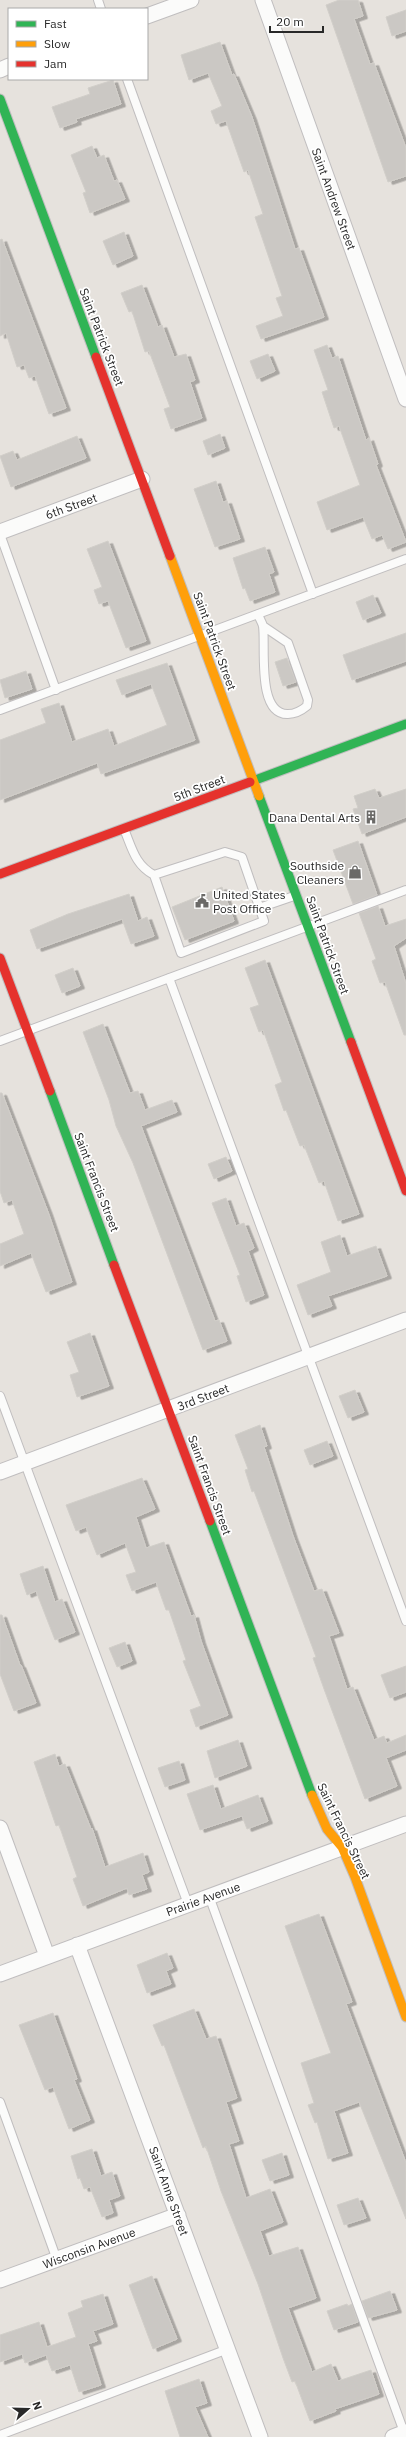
<svg xmlns="http://www.w3.org/2000/svg" width="406" height="2437" font-family="'IBM Plex Sans',sans-serif">
<defs>
<filter id="shadow"><feDropShadow dx="4.5" dy="2.5" stdDeviation="0" flood-color="#0004"/></filter>
</defs>
<rect width="100%" height="100%" fill="#e6e2dd"/>
<path fill="#cbc8c4" stroke="#d1cec9" filter="url(#shadow)" d="M339 0H358L363 16 354 19 370 64 374 63 406 148V176L388 182 326 5Z
M406 10V31L392 36 386 17Z
M220 42 232 75 234 74 252 117 295 249 299 248 324 317 261 339 256 326 283 316 276 298 282 296 255 217 263 214 248 170 244 172 226 121 216 124 211 111 222 106 208 73 189 80 181 55Z
M113 80 121 104 76 119 77 122 60 128 52 107 90 94 88 88Z
M92 146 97 158 104 155 114 181 117 180 125 199 90 213 83 193 86 192 71 155Z
M124 232 133 256 113 265 103 241Z
M2 239 66 408 49 414 35 376 29 378 24 365 17 367 6 333 0 336V240Z
M142 285 158 327 162 325 174 357 186 354 195 380 190 382 202 418 171 429 164 409 170 407 149 351 145 352 132 311 129 312 121 293Z
M327 345 332 358 338 356 366 440 369 438 378 464 376 465 406 542 388 549 382 535 372 539 363 517 327 530 317 502 360 485 339 426 334 428 322 392 328 390 314 350Z
M268 354 275 371 257 379 250 361Z
M220 434 225 448 208 455 203 441Z
M77 436 86 458 11 487 0 456 13 451 17 460Z
M216 481 223 502 227 501 240 539 215 547 194 489Z
M108 541 146 641 126 648 108 601 99 604 94 590 102 587 87 549Z
M265 547 274 572 269 574 275 592 250 601 245 588 243 589 233 558Z
M373 595 381 613 363 620 356 602Z
M406 633V661L352 680 343 655Z
M287 658 296 682 283 686 275 662Z
M167 663 195 740 101 774 97 763 0 800V740L46 723 41 709 59 703 72 742 108 729 114 746 167 725 151 684 122 695 116 680Z
M26 671 32 689 5 698 0 680Z
M375 789 379 798 406 789V817L362 834 353 809 358 808 354 796Z
M358 841 377 895 353 904 333 850Z
M222 887 234 921 185 940 172 907Z
M129 894 138 921 147 917 154 936 131 944 122 919 37 949 30 930 68 914Z
M378 906 385 926 406 919V938L394 946 406 984V1035H404L385 982 380 983 372 961 376 959 359 913Z
M265 960 359 1214 338 1221 324 1181 319 1183 304 1145 300 1146 286 1110 284 1111 275 1085 282 1082 263 1030 259 1032 250 1008 259 1005 245 968Z
M73 968 80 986 62 993 55 975Z
M103 1024 130 1093 138 1091 145 1110 172 1100 177 1112 141 1126 215 1321 219 1320 227 1341 203 1350 133 1163 116 1126 109 1100 83 1032Z
M0 1093H2L48 1212 72 1282 46 1292 31 1253 0 1266V1244L24 1234 12 1200 4 1203 0 1191Z
M226 1157 232 1171 214 1179 208 1164Z
M226 1198 236 1226 244 1223 254 1248 248 1251 264 1295 246 1302 237 1276 240 1275 212 1203Z
M340 1235 347 1256 376 1246 387 1276 328 1296 332 1306 308 1315 297 1285 331 1272 321 1242Z
M90 1333 109 1386 77 1397 70 1375 79 1372 67 1342Z
M355 1390 364 1412 348 1418 339 1396Z
M260 1425 267 1446 264 1447 293 1536 314 1591 322 1589 339 1633 329 1636 347 1689 353 1687 374 1740 384 1736 387 1743 406 1735V1750L386 1758 397 1786 365 1799 324 1689 313 1658 316 1657 254 1491 252 1492 245 1470 248 1469 235 1435Z
M327 1441 333 1456 310 1465 304 1450Z
M142 1478 155 1509 136 1517 146 1548 164 1542 191 1616 194 1615 201 1641 228 1715 196 1727 190 1710 201 1706 183 1661 186 1660 169 1610H166L156 1582 132 1591 126 1575 136 1572 125 1543 97 1555 86 1527 76 1531 66 1505Z
M43 1566 55 1602 62 1599 75 1632 55 1640 36 1591 27 1595 20 1574Z
M0 1615H2L20 1665H21L36 1703 14 1711 0 1674Z
M125 1642 132 1661 117 1667 109 1648Z
M406 1666V1692L390 1698 381 1675Z
M238 1740 247 1766 215 1778 207 1751Z
M55 1754 59 1766 65 1764 91 1829 92 1828 105 1867 143 1853 149 1872 142 1875 147 1889 129 1895 127 1888 83 1906 73 1879 77 1877 59 1825 56 1826 34 1762Z
M179 1761 185 1780 165 1787 158 1768Z
M213 1785 221 1809 258 1795 268 1821 247 1829 242 1816 200 1830 187 1794Z
M319 1914 352 2002 346 2004 406 2163V2219L359 2102 334 2111 348 2153 328 2159 317 2122 315 2123 308 2105 314 2103 301 2063 331 2053 285 1926Z
M167 1953 173 1968 166 1971 171 1984 147 1993 137 1965Z
M194 2009 206 2039 216 2036 237 2098 226 2102 239 2141 229 2144 246 2198 270 2189 283 2222 260 2231 269 2256 298 2247 316 2298 288 2308 312 2372 331 2364 338 2381 371 2370 379 2394 335 2409 336 2411 310 2421 295 2381 292 2382 283 2358 258 2284 221 2191 206 2146 203 2148 164 2045 162 2046 153 2025Z
M53 2013 77 2079 74 2080 90 2120 69 2129 53 2087 45 2090 19 2025Z
M92 2149 101 2176 112 2172 120 2196 109 2200 113 2213 102 2217 90 2187 84 2189 80 2178 78 2179 71 2156Z
M282 2153 289 2175 270 2181 262 2160Z
M358 2198 366 2218 344 2225 337 2205Z
M152 2276 177 2339 153 2349 129 2285Z
M390 2291 397 2310 368 2318 362 2301Z
M103 2294 113 2324 93 2331 97 2341 88 2344 101 2385 79 2392 70 2365 52 2371 46 2355 25 2363 22 2354 0 2362V2335L39 2322 47 2347 76 2337 68 2313 83 2307 81 2301Z
M347 2304 348 2306 352 2304 358 2322 334 2330 327 2311Z
M199 2379 207 2403 195 2407 208 2437H180L165 2391Z"/>
<g fill="none" stroke-linecap="round" stroke-linejoin="round">
<g stroke="#c0bebf" stroke-width="10">
<path id="lane" d="M98 0 101 9
M127 79 313 594
M0 534 56 690
M258 614C259 618 262 622 263 626 266 645 256 715 288 714 296 714 301 711 307 706L308 700 288 643 263 626
M0 710 406 559
M124 829C132 848 135 865 154 875L181 953 264 921 242 857 225 852 154 875
M259 908 294 896
M169 978 406 1621
M0 1041 406 890
M0 1396 188 1904
M209 1896 405 2435
M0 2102 57 2260
M0 2435 228 2349"/>
</g>
<g stroke="#c0bebf" stroke-width="17">
<path id="street" d="M263 0 406 399
M147 16 191 0
M0 70 9 66
M0 532 142 479
M0 1472 406 1320
M0 1828 47 1956
M77 1945 260 2437
M0 1974 406 1824
M0 2280 178 2215
M393 2437 406 2432"/>
</g>
<g stroke="#c0bebf" stroke-width="11">
<path id="fast" d="M0 99 96 357
M250 782 406 724
M259 796 351 1042
M50 1091 114 1265
M210 1521 312 1795"/>
</g>
<g stroke="#c0bebf" stroke-width="11">
<path id="slow" d="M170 556 259 796
M312 1795 327 1829 342 1847 355 1877 406 2017"/>
</g>
<g stroke="#c0bebf" stroke-width="11">
<path id="jam" d="M96 357 170 556
M0 874 250 782
M0 958 50 1091
M351 1042 406 1191
M114 1265 210 1521"/>
</g>
<use href="#lane" stroke="#fbfbfa" stroke-width="8"/>
<use href="#street" stroke="#fbfbfa" stroke-width="15"/>
<use href="#fast" stroke="#30b455" stroke-width="9"/>
<use href="#slow" stroke="#ff9f0a" stroke-width="9"/>
<use href="#jam" stroke="#e5322d" stroke-width="9"/>
</g>
<defs>
<g id="building-bare" transform="scale(1.08)"><path d="M-4-6H4V6H1V3H-1V6H-4ZM-2.5-4.3h1.7v1.8h-1.7ZM.8-4.3h1.7v1.8H.8ZM-2.5-1h1.7V.8h-1.7ZM.8-1h1.7V.8H.8Z" fill="#6a6967" stroke="#fff" stroke-width="2.5" paint-order="stroke"/></g>
<g id="shop-bare" transform="scale(1.08)"><path d="M-5-2.5h2.3a2.7 3.5 0 0 1 5.4 0H5L5.5 6h-11ZM-1.5-2.5h3a1.5 2.3 0 0 0-3 0Z" fill="#6a6967" stroke="#fff" stroke-width="2.5" paint-order="stroke"/></g>
<g id="civic-bare" transform="scale(1.08)"><path d="M-.6-6.5H3V-4.5H.6V-3L4-1V1h2V6H-6V1h2V-1L-.6-3ZM-1.2 2.5V6h2.4V2.5Z" fill="#6a6967" stroke="#fff" stroke-width="2.5" paint-order="stroke"/></g>
</defs>
<g fill-rule="evenodd">
<use href="#building-bare" x="371" y="817"/>
<use href="#shop-bare" x="355" y="872"/>
<use href="#civic-bare" x="202" y="901"/>
</g>
<g text-anchor="middle" dominant-baseline="central" stroke-width="3.5" stroke-linejoin="round" paint-order="stroke">
<g font-size="12" fill="#282828" stroke="#fff">
<text transform="translate(334 199) rotate(70)">Saint Andrew Street</text>
<text transform="translate(102 337) rotate(69)">Saint Patrick Street</text>
<text transform="translate(71 506) rotate(-20)">6th Street</text>
<text transform="translate(215 641) rotate(70)">Saint Patrick Street</text>
<text transform="translate(199 788) rotate(-21)">5th Street</text>
<text transform="translate(328 945) rotate(70)">Saint Patrick Street</text>
<text transform="translate(97 1182) rotate(69)">Saint Francis Street</text>
<text transform="translate(203 1397) rotate(-21)">3rd Street</text>
<text transform="translate(210 1485) rotate(70)">Saint Francis Street</text>
<text transform="translate(344 1831) rotate(64)">Saint Francis Street</text>
<text transform="translate(203 1899) rotate(-20)">Prairie Avenue</text>
<text transform="translate(169 2191) rotate(70)">Saint Anne Street</text>
<text transform="translate(89 2248) rotate(-20)">Wisconsin Avenue</text>
</g>
<g font-size="12" fill="#282828" stroke="#fff" text-anchor="end">
<text x="360" y="817">Dana Dental Arts</text>
<text x="344" y="865">Southside<tspan x="344" dy="14">Cleaners</tspan></text>
<text x="213" y="894" text-anchor="start">United States<tspan x="213" dy="14">Post Office</tspan></text>
</g>
</g>
<rect x="8" y="8" width="140" height="72" fill="#ffffff" stroke="#a9a9a9"/>
<rect x="16" y="21" width="20" height="6" fill="#30b455" stroke="#a9a9a9"/>
<text x="44" y="28" font-size="12" fill="#282828">Fast</text>
<rect x="16" y="41" width="20" height="6" fill="#ff9f0a" stroke="#a9a9a9"/>
<text x="44" y="48" font-size="12" fill="#282828">Slow</text>
<rect x="16" y="61" width="20" height="6" fill="#e5322d" stroke="#a9a9a9"/>
<text x="44" y="68" font-size="12" fill="#282828">Jam</text>
<g transform="translate(28 2409) rotate(70)" stroke="#ffffff" stroke-width="3" paint-order="stroke">
<path d="M0-3L7 15L0 10L-7 15Z" fill="#282828"/>
<text y="-6" font-size="11" font-weight="bold" text-anchor="middle" fill="#282828">N</text>
</g>
<path d="M270 26v6h53v-6" fill="none" stroke="#282828" stroke-width="2"/>
<text x="276" y="26" font-size="12" fill="#282828" stroke="#ffffff" stroke-width="3" paint-order="stroke">20 m</text>
</svg>
